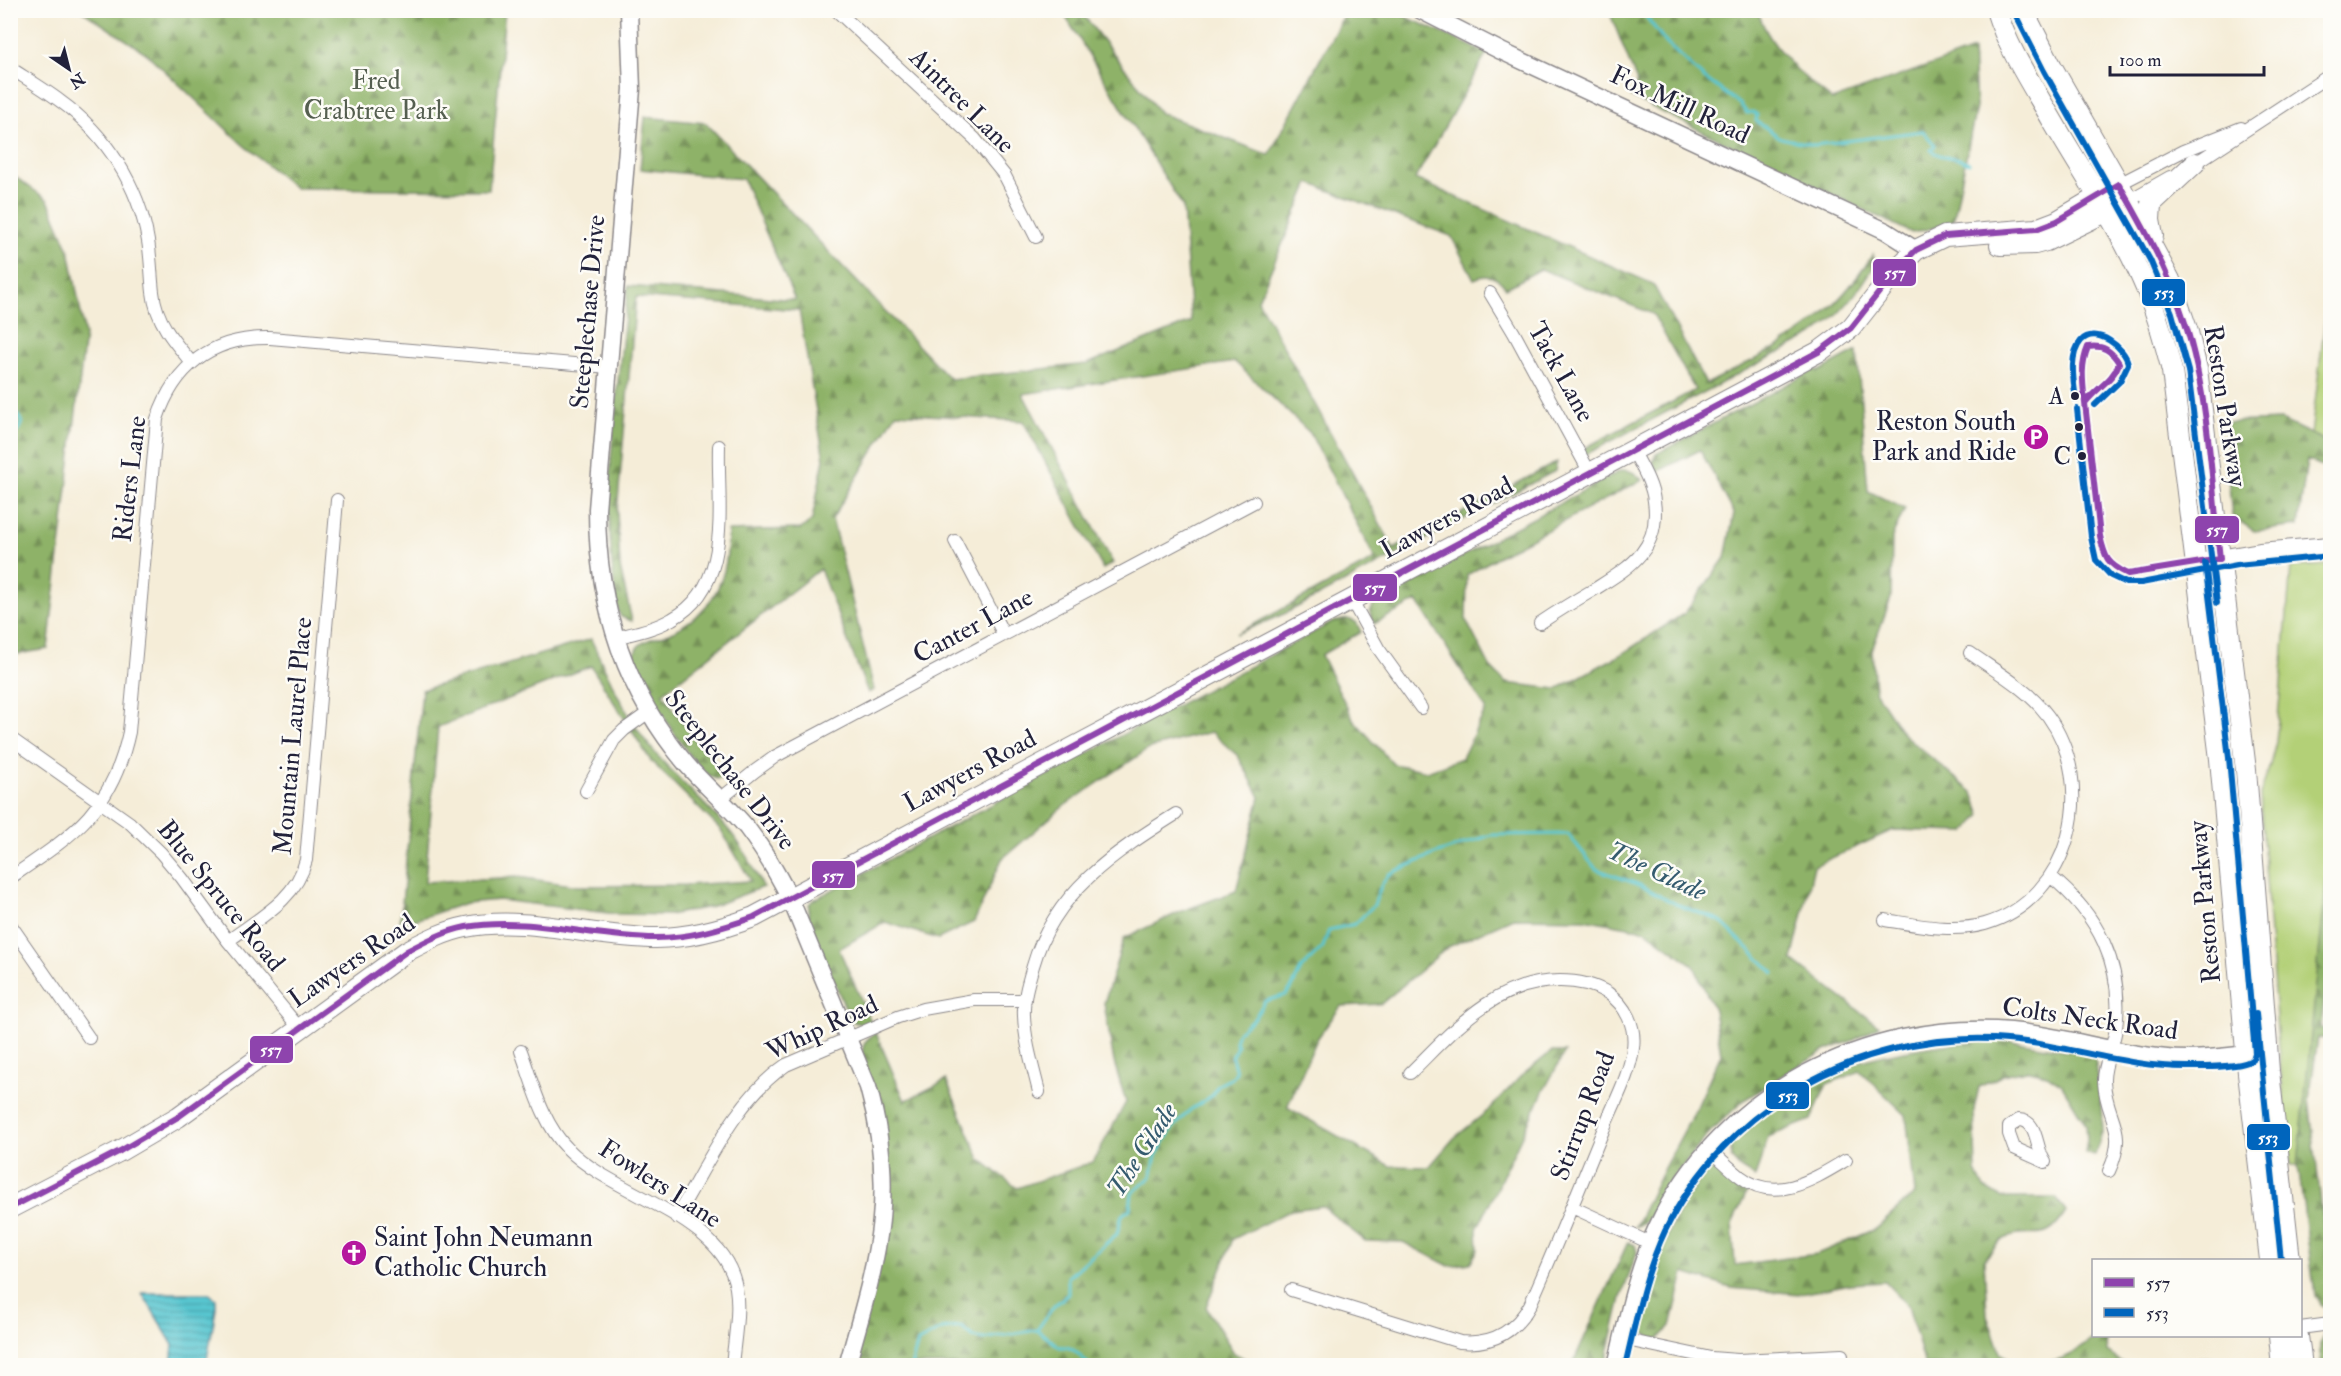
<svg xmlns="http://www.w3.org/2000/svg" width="2341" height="1376" font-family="'IM FELL Double Pica',serif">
<defs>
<pattern id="forest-firs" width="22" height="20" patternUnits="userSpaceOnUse" patternTransform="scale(1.5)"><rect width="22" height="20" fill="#8eb268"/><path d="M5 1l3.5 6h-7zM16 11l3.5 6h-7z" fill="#749057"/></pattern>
<pattern id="water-rules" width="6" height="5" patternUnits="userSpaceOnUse" patternTransform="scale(1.5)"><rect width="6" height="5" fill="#59c6d0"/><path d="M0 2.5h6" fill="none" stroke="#49a0aa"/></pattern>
</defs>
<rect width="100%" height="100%" fill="#fdfcf7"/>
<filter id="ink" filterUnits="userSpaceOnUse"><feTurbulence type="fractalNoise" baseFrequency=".0167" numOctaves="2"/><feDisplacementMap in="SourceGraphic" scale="12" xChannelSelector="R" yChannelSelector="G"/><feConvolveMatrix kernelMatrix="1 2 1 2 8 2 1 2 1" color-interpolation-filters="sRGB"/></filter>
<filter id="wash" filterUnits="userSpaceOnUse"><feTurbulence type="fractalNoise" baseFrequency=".008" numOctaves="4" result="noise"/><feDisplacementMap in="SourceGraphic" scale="24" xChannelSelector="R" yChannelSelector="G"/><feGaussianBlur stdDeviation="1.35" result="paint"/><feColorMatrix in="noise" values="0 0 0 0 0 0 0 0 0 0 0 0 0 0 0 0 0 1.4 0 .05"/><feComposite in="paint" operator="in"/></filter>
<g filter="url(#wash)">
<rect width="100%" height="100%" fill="#f5edd8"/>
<path fill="#b3d077" stroke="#6a7959" stroke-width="1.5" d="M2330 280V443L2311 435Z
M2330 565V849L2305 1101 2306 1165H2291L2278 1045 2260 795 2270 765 2276 742 2291 567Z"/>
<path fill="url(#forest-firs)" stroke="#586a52" stroke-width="1.5" fill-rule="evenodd" d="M82 11H505L489 190 295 188 242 144 146 53Z
M1062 11H1080L1160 113 1269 155 1346 11H1393L1487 53 1415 179 1653 284 1706 384C1779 347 1828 327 1873 254L1875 264C1859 293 1839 316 1813 335L1587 454 1579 451 1695 390 1653 314 1541 269 1506 288C1498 277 1487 273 1474 279L1451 236 1309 183 1258 300 1394 549 1557 462 1555 471 1286 613 1236 634 1375 559 1310 433 1235 362 1023 394 1113 563 1103 569 1023 421 896 413 832 519 874 690 868 693 820 569 663 693 693 738 727 775C723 778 719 780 714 778 691 770 645 685 634 662 634 657 634 653 637 648 643 639 660 637 670 633 684 626 697 617 707 605 725 583 728 558 728 531L801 529 812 520 824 459 799 310 636 297 617 512 620 567 632 621 621 617 618 611C598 503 618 394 628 286L795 300 743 179 640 169 645 117 706 123 950 379 1087 364 1191 322 1183 207Z
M1609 11H1758C1768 47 1803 78 1832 100L1973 50 1976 107 1953 223 1912 233 1631 97 1637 82Z
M11 174 48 200 69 250 85 335 48 649 11 655Z
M1857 351 1868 491 1905 509 1892 537 1891 598 1872 650 1875 691 1902 733 1973 793 1981 815 1966 832 1893 830 1814 866 1792 960 1879 1026 1854 1040 1827 1050 1789 1071 1744 1100 1710 1132 1671 1180 1647 1221 1635 1227 1664 1168 1697 1107 1721 1054 1714 1010 1694 966 1645 930 1584 919 1513 918 1448 947 1381 1004 1341 1006 1317 1039 1287 1107 1390 1166 1429 1167 1454 1138 1490 1109 1520 1077 1551 1052H1565L1544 1090 1477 1229 1478 1250 1470 1263 1449 1266 1403 1242 1365 1241 1322 1206 1291 1210 1233 1239 1206 1307 1234 1353 1256 1365H853L885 1244 862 1054C863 1043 866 1039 876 1033L905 1101 946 1080 980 1159 1017 1188 1093 1162 1126 1102 1114 1062 1104 1003 1124 938 1180 912 1236 891 1260 797 1238 756 1211 732 1150 748 1064 806 1002 859 974 922 938 939 885 922 839 949 871 1022 860 1024 854 1022 849 1017 808 918 809 904 813 900 1333 622 1348 619 1356 622 1361 632 1321 655 1353 719 1393 764 1427 771 1462 758 1486 709 1417 601 1374 624 1370 612 1374 604 1620 471C1630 468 1636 474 1642 480L1502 554 1467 575 1466 620 1490 667 1506 683 1557 689 1622 654 1685 613 1725 558 1734 513 1700 450 1657 472 1653 461 1656 454 1816 369 1818 372Z
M2281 420 2330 443V469L2307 460 2298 526 2254 531 2232 516 2228 476 2227 422Z
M591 639C608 676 625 715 651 748 674 776 702 800 727 828 742 845 753 866 763 887L710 907 669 915 616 914 499 900 466 903 400 925 422 690ZM591 666 651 761 721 830 751 881 685 885 578 886 518 877 425 882 438 727Z
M2330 844V954L2321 1028 2330 1030V1039L2318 1038 2309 1099 2330 1282 2329 1308 2322 1305 2315 1296 2298 1165Z
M2000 1039 2094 1055 2098 1076 2103 1130 2095 1155 2085 1153 2087 1139 2086 1125 2062 1085 2047 1075 2026 1070 2003 1075 1979 1087 1974 1109 1976 1171 1984 1188 2003 1198H2056L2066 1212C2044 1249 2034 1226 2004 1239 1997 1242 1990 1254 1984 1260L1987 1315 2000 1352 2016 1365C2034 1364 2056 1363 2072 1354 2083 1347 2091 1337 2105 1336L2107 1352 2123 1363 2134 1365H1925L1908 1306 1885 1282 1850 1284 1800 1294 1731 1288 1684 1273 1671 1326 1658 1340 1642 1332C1653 1270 1666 1217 1709 1169L1725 1175 1747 1192 1732 1224 1735 1265 1817 1254 1876 1229 1915 1193 1906 1115 1860 1071 1827 1084 1811 1120 1768 1137 1755 1177 1740 1168 1731 1158V1146C1805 1059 1894 1049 2000 1039Z
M1628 1242 1635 1245 1637 1252 1621 1298 1605 1365H1572Z
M2330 1331V1365H2322C2320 1351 2316 1339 2330 1331Z
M2210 1358 2230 1365H2156Z"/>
<path fill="url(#water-rules)" stroke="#3e7486" stroke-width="1.5" d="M142 1293H208L216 1299V1309L206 1365H171L173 1345Z"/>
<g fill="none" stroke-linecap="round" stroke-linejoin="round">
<path stroke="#59c6d0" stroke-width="3" d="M1641 10 1667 44 1703 77 1740 104 1747 113 1753 112 1757 115 1756 121 1781 138 1815 145 1923 131 1935 145 1931 150C1942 160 1957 155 1969 163
M10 404 22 422 18 431 10 436
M1037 1330 1060 1347C1073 1345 1081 1357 1090 1366
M911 1366 918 1342 942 1329 961 1327 973 1337 982 1339 1037 1330 1054 1306 1068 1294V1277L1117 1234 1122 1215 1130 1209 1132 1193 1151 1177 1156 1156 1172 1129 1190 1110 1213 1095 1218 1085 1232 1078 1236 1072 1232 1057 1237 1046 1235 1041 1238 1032 1255 1017 1265 1001 1286 995 1292 987 1301 969 1323 947 1329 930 1355 924 1374 905 1381 886 1389 874 1435 854 1491 835 1568 834 1596 869 1640 885 1678 905 1719 920 1774 973"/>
</g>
</g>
<g filter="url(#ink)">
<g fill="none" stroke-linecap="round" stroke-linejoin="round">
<g stroke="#8c888a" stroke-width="14">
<path id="street" d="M836 10 975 139 1005 176 1036 237
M2175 10H2201
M10 68C27 79 44 89 60 101 106 134 139 186 148 241 151 258 151 275 153 292 156 321 173 341 192 363
M2191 166 2330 75
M2119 184 2183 151 2241 128
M2128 201 2170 177
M1490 293 1514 333 1590 473
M955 541 1004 635
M1351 599 1378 648 1421 708
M1540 623C1558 611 1576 600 1595 589 1630 567 1661 549 1654 501 1652 483 1641 466 1633 450
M615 638C634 633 655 629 672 619 734 585 717 504 719 446
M10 738 130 823 161 853 182 878 228 941 300 1029
M586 791 614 740 624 730 649 712
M719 800 755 771 776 756 1254 502
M2050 876C2098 914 2124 966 2116 1028 2114 1046 2103 1064 2104 1082 2106 1120 2129 1128 2109 1171
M10 878C73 835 112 811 129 732L157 419C175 365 213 337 270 338L609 367
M1885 920C1918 925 1952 933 1985 924 2072 899 2098 785 2048 716 2028 689 1997 672 1970 653
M10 924 89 1038
M228 941C259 918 296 900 306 860L337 500
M521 1051C533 1084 542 1123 568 1149 614 1196 725 1217 736 1288 740 1312 734 1341 732 1366
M1039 1092C1033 1067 1025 1042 1024 1016 1023 999 1028 983 1033 966 1054 892 1114 853 1176 814
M2019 1120C2039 1120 2035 1149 2045 1162L2014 1148 2009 1134V1127Z
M1709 1149C1720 1158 1730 1169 1741 1177 1776 1204 1814 1179 1846 1160
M1572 1207 1650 1243
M676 1217C708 1164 735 1100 786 1065L898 1017 923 1009 974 1000H1025
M1291 1290 1460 1342C1492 1345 1515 1332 1530 1305 1556 1246 1580 1187 1604 1128 1614 1103 1630 1075 1633 1048 1636 1026 1626 1006 1608 993 1593 984 1577 981 1560 981 1494 981 1454 1030 1410 1073
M2300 1328 2330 1324
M1622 1339 1711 1358 1738 1360 1842 1355"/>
</g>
<g stroke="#8c888a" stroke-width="19">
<path id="secondary" d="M629 10 632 89 597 509C597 605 624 691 687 765 706 787 729 806 747 828 764 850 777 873 790 898L868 1087C899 1194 876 1263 847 1366
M1420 10 1501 51 1886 231 1916 250
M1616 1366C1627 1319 1637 1270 1657 1227 1719 1094 1868 1019 2011 1031 2064 1036 2114 1053 2167 1058 2197 1061 2228 1056 2257 1053"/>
</g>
<g stroke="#8c888a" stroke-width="22">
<path id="primary" d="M1996 10C2008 49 2032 85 2052 120 2086 179 2127 237 2151 301 2160 324 2166 347 2172 371L2220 759 2248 1073 2270 1260
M2023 10 2052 67 2119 184 2170 280 2188 332 2197 369 2246 770 2269 1071 2290 1260
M2153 236 2150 220 2151 204 2195 163
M2000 245 2035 244 2046 241 2118 206
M2208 562 2260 553 2330 547
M10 1208 120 1151 178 1117 407 951C426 941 445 931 466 927 527 915 594 938 656 938 690 938 722 929 754 917L1820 351 1851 328 1899 267 1916 250 1945 236 2036 229 2057 221 2119 184
M2279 1336 2282 1366
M2298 1336 2302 1366"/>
</g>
<use href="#street" stroke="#fff" stroke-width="12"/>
<use href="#secondary" stroke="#fff" stroke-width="16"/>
<use href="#primary" stroke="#fff" stroke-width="20"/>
<g stroke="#fdfcf7" stroke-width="10">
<path id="bus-1" d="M2088 347C2103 345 2111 350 2119 363 2113 381 2096 388 2085 403 2083 383 2080 366 2088 347Z
M10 1208 120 1151 178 1117 407 951C426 941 445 931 466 927 530 916 593 938 656 938 690 938 723 928 754 917L1820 351 1851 328 1899 267 1916 250 1945 236 2036 229 2057 221 2119 184C2142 225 2166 266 2181 311 2209 390 2211 476 2220 559L2128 574C2107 564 2105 558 2100 536L2085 403"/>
</g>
<g stroke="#fdfcf7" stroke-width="10">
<path id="bus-2" d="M2015 14 2044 71 2150 260 2172 313 2188 371 2217 603
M2076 400C2074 383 2068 356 2081 341 2096 325 2126 348 2128 364L2120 381 2095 405
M2077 409 2091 537 2096 560 2111 576 2126 583H2141L2237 565 2330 556
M2256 1014 2281 1260
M1625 1366C1636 1320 1645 1273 1665 1231 1725 1107 1858 1033 1994 1039 2060 1042 2121 1067 2187 1067 2202 1067 2243 1068 2253 1059L2255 1053 2229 758 2205 563"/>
</g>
<use href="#bus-1" stroke="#8e44ad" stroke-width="6"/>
<use href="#bus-2" stroke="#0065bd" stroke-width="6"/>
</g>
</g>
<defs>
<g id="parking-disc" transform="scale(1.35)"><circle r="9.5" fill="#b5179e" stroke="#fdfcf7"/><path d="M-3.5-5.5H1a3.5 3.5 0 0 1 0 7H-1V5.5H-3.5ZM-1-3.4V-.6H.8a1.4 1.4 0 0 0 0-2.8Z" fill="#fff"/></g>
<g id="church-disc" transform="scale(1.35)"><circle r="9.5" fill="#b5179e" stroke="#fdfcf7"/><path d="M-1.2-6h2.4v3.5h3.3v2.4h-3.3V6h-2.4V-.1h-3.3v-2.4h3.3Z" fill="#fff"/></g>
</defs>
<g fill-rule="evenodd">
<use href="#parking-disc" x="2036" y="437"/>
<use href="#church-disc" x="354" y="1253"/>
</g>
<g fill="#22223b" stroke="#fdfcf7" stroke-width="2">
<circle cx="2075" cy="396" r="5"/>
<circle cx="2079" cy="427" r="5"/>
<circle cx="2082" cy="456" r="5"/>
</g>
<g text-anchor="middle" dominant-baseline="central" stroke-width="5" stroke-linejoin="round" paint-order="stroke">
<g font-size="24" fill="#22223b" stroke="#fdfcf7" text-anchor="end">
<text x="2064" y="396">A</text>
<text x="2071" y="456">C</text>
</g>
<g font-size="26" fill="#555f50" stroke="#fdfcf7">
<text x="376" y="81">Fred<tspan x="376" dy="30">Crabtree Park</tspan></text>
</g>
<g font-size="26" fill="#22223b" stroke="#fdfcf7">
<text transform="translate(962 101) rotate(45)">Aintree Lane</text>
<text transform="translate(1680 105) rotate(25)">Fox Mill Road</text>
<text transform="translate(588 312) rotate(-85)">Steeplechase Drive</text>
<text transform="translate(1561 372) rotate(61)">Tack Lane</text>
<text transform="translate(2225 406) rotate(81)">Reston Parkway</text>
<text transform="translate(130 479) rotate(-83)">Riders Lane</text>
<text transform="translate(1447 518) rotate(-28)">Lawyers Road</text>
<text transform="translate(973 626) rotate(-28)">Canter Lane</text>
<text transform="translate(293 736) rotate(-85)">Mountain Laurel Place</text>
<text transform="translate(730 770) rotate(52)">Steeplechase Drive</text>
<text transform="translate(970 771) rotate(-28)">Lawyers Road</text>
<text transform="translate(221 896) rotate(51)">Blue Spruce Road</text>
<text transform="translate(2205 902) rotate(-95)">Reston Parkway</text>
<text transform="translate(352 961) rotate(-34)">Lawyers Road</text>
<text transform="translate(2090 1019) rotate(8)">Colts Neck Road</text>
<text transform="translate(822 1028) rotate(-25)">Whip Road</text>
<text transform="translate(1583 1116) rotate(-69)">Stirrup Road</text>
<text transform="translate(660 1184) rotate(33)">Fowlers Lane</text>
</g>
<g font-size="26" fill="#22223b" stroke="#fdfcf7" text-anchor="end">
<text x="2016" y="422">Reston South<tspan x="2016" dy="30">Park and Ride</tspan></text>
<text x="374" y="1238" text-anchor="start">Saint John Neumann<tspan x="374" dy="30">Catholic Church</tspan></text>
</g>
<g font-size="27" font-style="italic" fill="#355b6f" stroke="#fdfcf7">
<text transform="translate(1657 871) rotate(25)">The Glade</text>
<text transform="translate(1142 1150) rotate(-57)">The Glade</text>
</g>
</g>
<g stroke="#fdfcf7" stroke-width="2">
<rect x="1872" y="258" width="45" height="29" rx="6" fill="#8e44ad"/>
<rect x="2141" y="278" width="45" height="29" rx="6" fill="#0065bd"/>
<rect x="2194" y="515" width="46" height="29" rx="6" fill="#8e44ad"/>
<rect x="1352" y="573" width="46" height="29" rx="6" fill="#8e44ad"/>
<rect x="811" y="860" width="45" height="29" rx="6" fill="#8e44ad"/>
<rect x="249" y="1035" width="45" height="29" rx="6" fill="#8e44ad"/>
<rect x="1765" y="1081" width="45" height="29" rx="6" fill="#0065bd"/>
<rect x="2246" y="1123" width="45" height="28" rx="6" fill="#0065bd"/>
</g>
<g font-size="16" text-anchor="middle" font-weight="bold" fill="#fff">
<text x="1895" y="278">557</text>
<text x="2164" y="298">553</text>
<text x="2217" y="535">557</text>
<text x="1375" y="593">557</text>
<text x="833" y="881">557</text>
<text x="271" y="1055">557</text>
<text x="1788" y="1101">553</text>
<text x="2268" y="1143">553</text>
</g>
<rect width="2341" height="1376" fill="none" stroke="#fdfcf7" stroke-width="36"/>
<rect x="2092" y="1259" width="210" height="78" fill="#fdfcf7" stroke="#a5a5ac" stroke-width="1.5"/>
<rect x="2104" y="1278" width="30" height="9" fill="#8e44ad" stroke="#a5a5ac" stroke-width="1.5"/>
<text x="2146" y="1289" font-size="18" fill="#22223b">557</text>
<rect x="2104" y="1308" width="30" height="9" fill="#0065bd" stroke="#a5a5ac" stroke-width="1.5"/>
<text x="2146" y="1319" font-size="18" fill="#22223b">553</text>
<g transform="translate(69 69) rotate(145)" stroke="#fdfcf7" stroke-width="4.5" paint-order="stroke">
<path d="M0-4.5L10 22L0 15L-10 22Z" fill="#22223b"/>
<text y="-9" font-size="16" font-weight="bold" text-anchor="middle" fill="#22223b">N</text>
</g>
<path d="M2110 66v9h154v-9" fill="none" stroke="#22223b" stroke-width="3"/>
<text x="2119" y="66" font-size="18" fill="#22223b" stroke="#fdfcf7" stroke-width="4.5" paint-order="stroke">100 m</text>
</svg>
